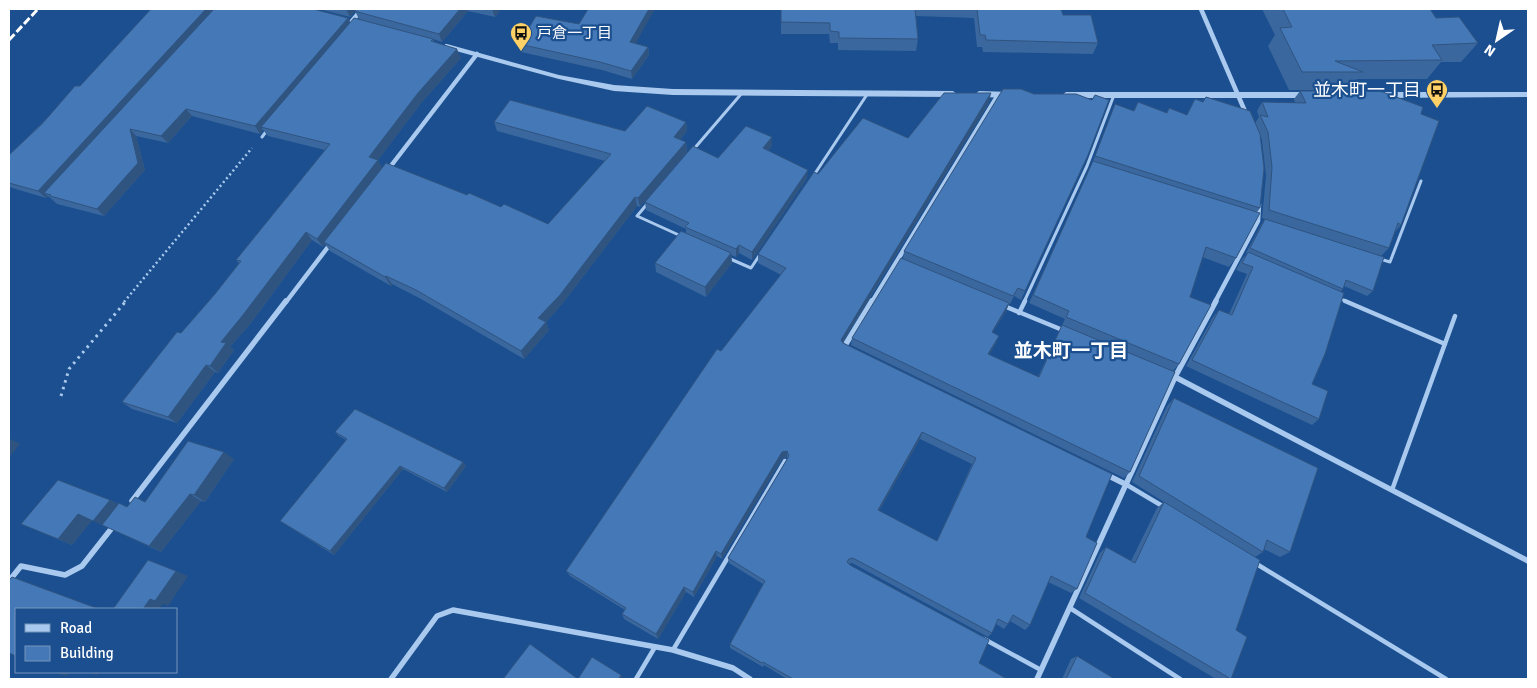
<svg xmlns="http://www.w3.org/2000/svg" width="1537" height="688" font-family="Signika,'Noto Sans JP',sans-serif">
<rect width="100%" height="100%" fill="#1b4f8f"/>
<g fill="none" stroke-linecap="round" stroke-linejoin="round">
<path stroke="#a9c9ee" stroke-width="2.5" stroke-dasharray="2 3" stroke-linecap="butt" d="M124 302 252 148"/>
<path stroke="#a9c9ee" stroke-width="3" stroke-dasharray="2.5 4.5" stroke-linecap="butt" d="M61 396 69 369 126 301"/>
<path stroke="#a9c9ee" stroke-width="3" d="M262 137 268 129
M693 150 742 93
M814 175 868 93
M648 203 637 216 681 236
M728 258 751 268 761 253
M1380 259 1390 262 1421 181
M1339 298 1348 302
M1024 302 1087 166 1114 95"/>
<path stroke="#a9c9ee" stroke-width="4.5" d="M1345 301 1445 344
M1004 306 1065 331
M1019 313 1025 301
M1127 485 1164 507
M1392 490 1455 316
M1255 563 1446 679
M1070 608 1180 679
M984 639 1041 670
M673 650 785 461
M636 679 655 647"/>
<path stroke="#a9c9ee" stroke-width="4.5" d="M1201 9 1247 116
M352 21 362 9
M387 171 477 54
M286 302 331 243
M872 302 998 95
M1215 302 1258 221 1259 204"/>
<path stroke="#a9c9ee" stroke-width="5.5" d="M846 348 844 347 872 301
M1175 377 1528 561
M1105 474 1127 485
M132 501 286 301
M9 581 21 566 65 575 82 566 115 524
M391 679 437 616 453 610 673 650 733 668 750 679
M1037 679 1175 377 1216 301"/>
<path fill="#a9c9ee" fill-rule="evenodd" d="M445 44H447L559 75 614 85 673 89 953 91 957 94 953 97 673 95 614 91 559 79 445 48Z
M979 91 1011 92 1015 95 1011 98 979 97 975 94Z
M1066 92H1308L1312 95 1308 98H1066L1062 95Z
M1381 92H1528V97L1381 98 1377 95Z"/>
<path stroke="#fff" stroke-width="3" stroke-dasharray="8 3" stroke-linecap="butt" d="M9 40 38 9"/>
</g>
<path fill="#3a679d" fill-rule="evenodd" d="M319 9H501L495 17 468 11 442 42 433 39 434 42 461 58 422 102 378 160 382 168 501 207 548 224 605 161 497 131 494 122 625 131 686 122 687 131 680 140 686 142 687 152 640 207 637 206 563 303 546 322 549 330 524 359 421 299 392 284 391 286 330 251 325 244 323 247 312 240 251 323 230 347 234 350 218 373 215 372 177 423 132 409 122 402 181 333 215 294 239 263 236 260 325 150 268 136 263 130 260 134 192 116 168 143 136 136 145 170 104 216 57 204 48 196 46 198 9 187V155L80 86 348 18 350 23 362 20 359 19 355 11 357 9 350 17Z
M781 9H1061L1063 15 1098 43 1093 54 983 52 982 47H977L974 18 916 16 918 39 916 51 838 50V43H830L829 34H781Z
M1262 9H1430L1436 18 1478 43 1461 62H1441L1427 79H1357L1349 90H1289L1268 46 1275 35Z
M635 43 648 47 649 55 632 79 602 70 521 52 519 44Z
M1300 91 1421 114 1401 225 1395 232 1389 248 1381 256 1262 218 1266 176 1262 140 1260 135V208L1257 212 1236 258 1229 267 1202 257 1190 297 1179 364 1173 371 1130 472 1124 478 851 345 852 338 903 259 904 251 1088 155 1021 300 1014 296 1010 304H1009L1006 311 992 333 996 343 989 355 1038 377 1065 319 1029 303 1092 164 1115 104 1134 111 1166 113 1169 108 1187 115 1195 99 1255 123 1259 117 1257 111 1262 102 1295 103 1294 99Z
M989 103 843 342 1086 537 1077 589 1071 593 1048 582 1030 625 1025 630 1010 621 1008 624 1004 629 996 624 992 633 988 637 852 563 848 564 979 663 1007 679H787L764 665 763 667 730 648V644L763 584 729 563 728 558 787 459V457L782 459 722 559 717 556 694 597 686 592 658 639 624 619 622 614 625 610 570 576 566 571 781 275 758 263V254L818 174 908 138ZM920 439 972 464 937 541 879 511Z
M772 137V146L768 151 807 178 752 260 739 253 736 257 731 255 732 263 706 297 656 272 655 263 686 233V229L646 210 645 202 718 158Z
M1265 219 1373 291 1367 296 1344 286 1343 289 1340 292 1312 384 1319 419 1312 425 1186 366 1213 317 1219 310 1229 314 1247 274 1236 270 1242 259 1247 254 1246 253 1261 225Z
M1174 398 1290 552 1280 557 1264 549 1263 552 1255 557 1236 630 1231 679H1216L1079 598 1100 553 1106 547 1131 561 1157 508 1164 502 1132 482 1167 406Z
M335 432 463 462 466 466 447 492 403 469 334 555 280 521 346 440 339 436Z
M234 459 205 502 201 501 161 552 92 520 72 545 21 524 110 500 118 504 127 507 145 502Z
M1077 656 1113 679H1062L1071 659Z"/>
<path fill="#305480" d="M206 9H218L44 193 48 196 46 198 38 191Z
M346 9H357L350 17Z
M460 9H467L468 11 442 42 439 34Z
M492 9H501L495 17Z
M649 9H655L632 50 630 42Z
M348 18 351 26 261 127 263 130 260 134 255 126Z
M648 47 649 55 632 79 631 71Z
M457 49 461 58 422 102 375 164 378 160 383 169 324 242 325 244 323 247 317 239 369 157 418 93Z
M991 93 989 103 839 348 841 340Z
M186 109 192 116 168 143 161 136Z
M686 122 687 131 675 146 674 137Z
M130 129 136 136 145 170 104 216 97 209Z
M772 137V146L763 157V148Z
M686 142 687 152 640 207 638 198Z
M808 170 807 178 752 260V252Z
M635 197 637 206 563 303 546 322 549 330 524 359 521 351 538 318Z
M306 232 312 240 251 323 230 347 234 350 218 373 210 366 221 342Z
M739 245V253L736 257V249Z
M731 253 732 263 706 297 705 287Z
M386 276 392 284 391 286 385 277Z
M1009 303 1006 311 988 340 992 332Z
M999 336 996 343 985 362 988 354Z
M206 365 215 372 177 423 168 417Z
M922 432 920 439 876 516 878 510Z
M9 438 20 444 9 458Z
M787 451V457L782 459 722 559 721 554 782 452Z
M224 452 234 459 205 502 194 495Z
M463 462 466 466 447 492 444 488Z
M400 466 403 469 334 555 330 551Z
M190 494 201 501 161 552 149 546Z
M110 500 122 506 106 527 93 521Z
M78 514 92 520 72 545 58 539Z
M716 551 717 556 694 597 693 592Z
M176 571 188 576 168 606 155 601Z
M684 587 686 592 658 639 656 634Z
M150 599 163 604 159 609H143Z
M52 672H70L67 676Z
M85 672H100L97 675Z
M621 675 624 679H619Z"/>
<path fill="#4478b7" stroke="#305480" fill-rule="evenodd" d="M151 9H206L38 191 9 183V155L42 124 75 86H80Z
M214 9H313L348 18 255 126 186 109 161 136 130 129 138 163 97 209 50 196 51 195 44 193Z
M357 9H460L439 34 358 12 355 11Z
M588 9H649L630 42 648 47 631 71 600 62 519 44 536 16 579 24Z
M781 9H915L918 39 839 38V32L830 31V23L781 22Z
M977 9H1061L1063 15H1091L1098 43 986 40 985 35H980Z
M1283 9H1430L1436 18 1459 17 1478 43 1432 45 1442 60 1335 61 1363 72H1302L1280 28 1292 27Z
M354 18 433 39 431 41 457 49 418 93 369 157 378 160 317 239 306 232 243 315 221 342 226 343 210 366 206 365 168 417 122 402 177 332 181 333 215 294 241 261 236 260 330 144 261 127Z
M1003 89H1021L1034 94H1076L1092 100 1095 95 1109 100 1088 155 1025 291 1018 288 1013 296 904 251Z
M1300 91H1380L1423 107 1421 114 1439 121 1401 225 1398 223 1389 248 1269 210 1272 167 1268 132 1260 115 1268 117 1262 102 1306 103Z
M944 93H991L841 340 843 343 1112 474 1086 537 1097 543 1077 589 1051 576 1030 625 1013 615 1008 624 998 619 992 633 853 558 849 559 847 562 850 565 989 640 979 663 1007 679H793L763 662 762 663 730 644 765 581 728 558 789 456 787 451 782 452 721 554 716 551 693 592 684 587 656 634 622 614 626 608 566 571 717 349 721 351 786 268 758 254 814 172 818 174 863 118 908 138ZM922 432 976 458 937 541 878 510Z
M1206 97 1250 111 1260 134 1264 168 1260 208 1095 156 1115 104 1134 111 1138 102 1167 113 1169 108 1187 115 1195 99 1203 102Z
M510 100 625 131 647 106 686 122 674 137 686 142 638 198 635 197 560 295 538 318 546 322 521 351 416 290 386 276 385 277 324 242 386 163 467 195 469 193 501 207 504 204 548 224 611 154 494 122Z
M746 126 772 137 763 148 808 170 752 252 739 245 736 249 685 227 689 223 645 202 693 146 718 158Z
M1093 161 1260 213 1236 258 1206 247 1190 297 1211 305 1179 364 1066 317 1069 311 1033 295Z
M1265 219 1384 257 1373 291 1346 280 1343 289 1250 248Z
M681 231 731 253 705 287 655 263Z
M1248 252 1344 293 1325 354 1312 384 1328 391 1319 419 1192 360 1219 310 1232 315 1253 267 1242 263Z
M901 258 1009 303 992 332 999 336 988 354 1039 377 1062 325 1175 372 1130 472 852 338Z
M1174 398 1318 468 1290 552 1267 540 1263 552 1139 476Z
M355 409 463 462 444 488 400 466 330 551 280 521 347 439 335 432Z
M188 441 224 452 194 495 190 494 149 546 102 525 119 503 127 507 135 497 145 502Z
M58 480 110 500 93 521 78 514 58 539 21 524Z
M1164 502 1260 560 1236 630 1247 637 1231 679 1085 593 1106 547 1135 563Z
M148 560 176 571 155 601 150 599 143 609H113Z
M12 577 99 609H16V656L9 653V580Z
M530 644 578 679 592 657 621 675 619 679H503Z
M1077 656 1113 678V679H1066Z"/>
<defs>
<g id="bus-pin" transform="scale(1.125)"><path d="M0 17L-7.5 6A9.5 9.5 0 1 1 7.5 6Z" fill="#ffd166" stroke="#1b4f8f"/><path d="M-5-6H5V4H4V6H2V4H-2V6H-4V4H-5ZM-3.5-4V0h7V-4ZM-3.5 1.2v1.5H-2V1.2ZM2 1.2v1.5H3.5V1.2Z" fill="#111"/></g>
</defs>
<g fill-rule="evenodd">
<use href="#bus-pin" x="521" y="33"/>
<use href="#bus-pin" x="1437" y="90"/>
</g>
<g text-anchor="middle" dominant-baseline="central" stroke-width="4.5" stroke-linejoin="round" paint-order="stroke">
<g font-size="15" fill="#fff" stroke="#1b4f8f" text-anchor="start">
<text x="537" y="33">戸倉一丁目</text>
</g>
<g font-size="18" fill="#fff" stroke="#1b4f8f" text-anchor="end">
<text x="1421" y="90">並木町一丁目</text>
</g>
<g font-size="19" font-weight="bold" fill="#fff" stroke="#1b4f8f">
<text x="1071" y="351">並木町一丁目</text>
</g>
</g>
<rect width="1537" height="688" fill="none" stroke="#ffffff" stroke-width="20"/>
<rect x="15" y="608" width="162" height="65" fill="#1b4f8f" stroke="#7695bc"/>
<rect x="25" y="624" width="25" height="8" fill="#a9c9ee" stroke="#7695bc"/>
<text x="60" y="633" font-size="15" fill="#ffffff">Road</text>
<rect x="25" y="646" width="25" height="15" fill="#4478b7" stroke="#7695bc"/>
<text x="60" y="658" font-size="15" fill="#ffffff">Building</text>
<g transform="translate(1497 40) rotate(214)" stroke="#1b4f8f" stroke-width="4" paint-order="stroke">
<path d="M0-4L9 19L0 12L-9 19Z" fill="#ffffff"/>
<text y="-8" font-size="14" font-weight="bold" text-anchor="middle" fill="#ffffff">N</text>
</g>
</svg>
